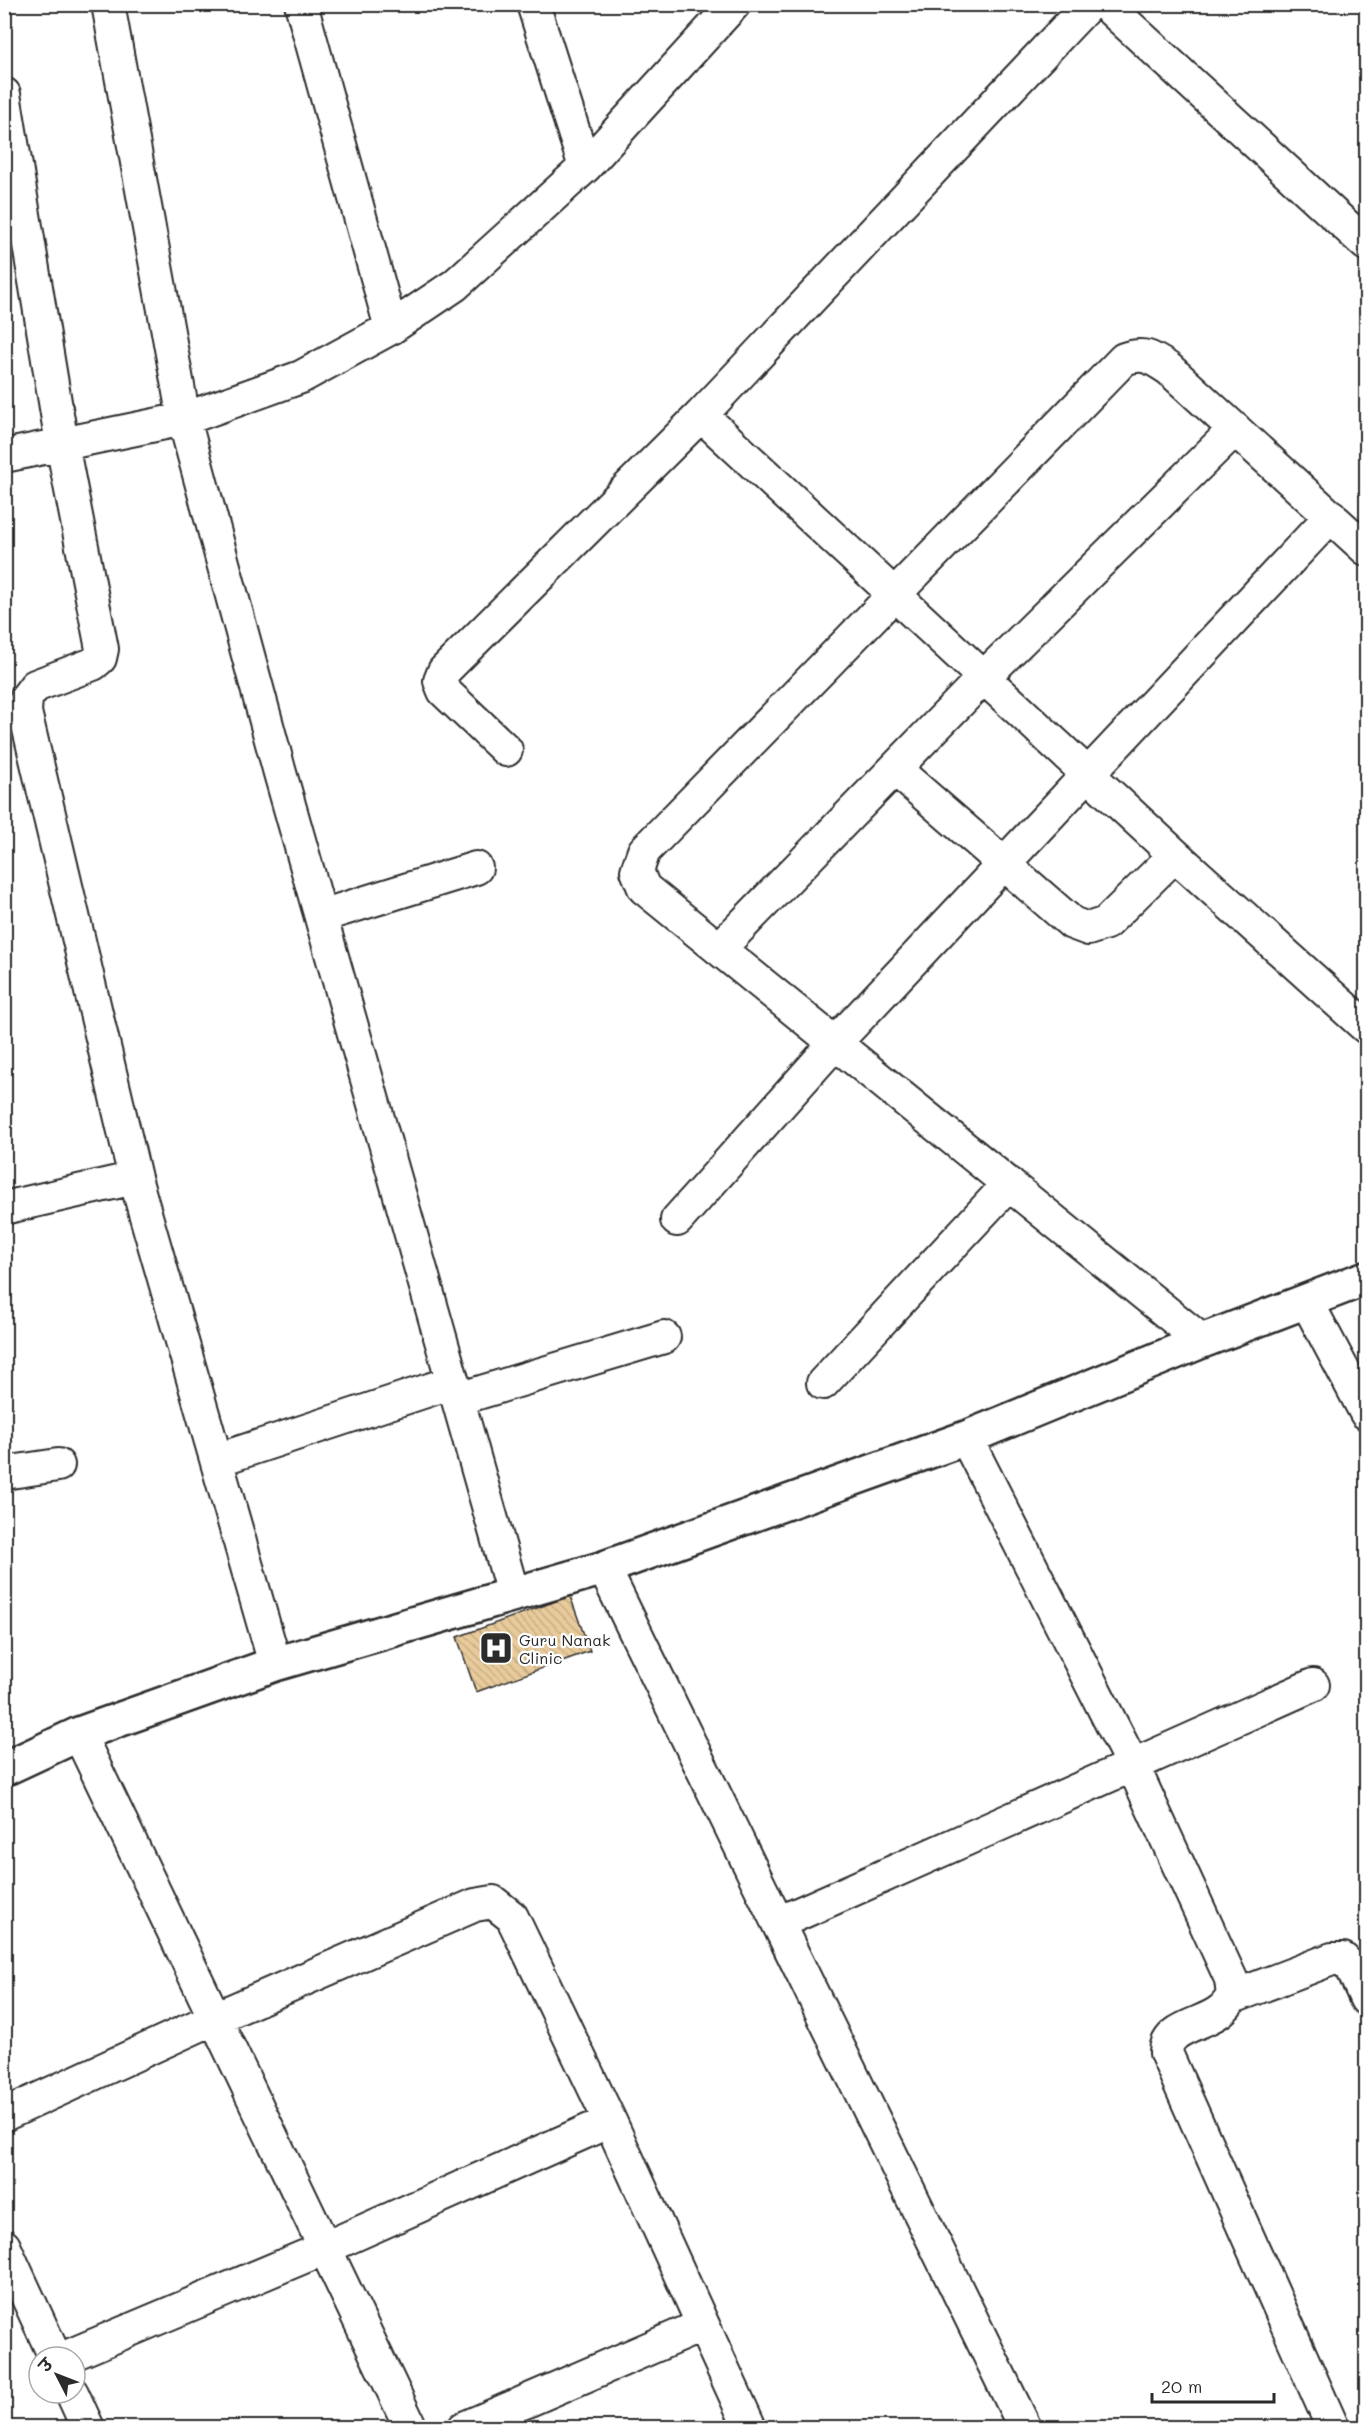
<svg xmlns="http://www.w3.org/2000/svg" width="1371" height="2432" font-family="Mali,'Playpen Sans Deva',sans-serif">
<defs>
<pattern id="building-back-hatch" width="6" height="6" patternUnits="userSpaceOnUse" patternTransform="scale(1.5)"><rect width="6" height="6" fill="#e8ca9b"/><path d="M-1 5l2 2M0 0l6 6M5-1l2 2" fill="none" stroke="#c7ae86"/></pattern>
</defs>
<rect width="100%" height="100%" fill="#fff"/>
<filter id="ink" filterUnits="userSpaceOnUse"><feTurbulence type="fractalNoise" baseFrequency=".0167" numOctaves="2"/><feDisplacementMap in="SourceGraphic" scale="12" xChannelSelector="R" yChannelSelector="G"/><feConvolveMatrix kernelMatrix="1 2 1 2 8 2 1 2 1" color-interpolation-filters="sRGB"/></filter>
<g filter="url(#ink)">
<path fill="url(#building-back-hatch)" stroke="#2b2b2b" stroke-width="1.5" d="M570 1596 590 1651 476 1692 457 1637Z"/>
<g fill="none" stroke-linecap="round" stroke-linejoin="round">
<g stroke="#2b2b2b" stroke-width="36">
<path id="minor" d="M108 4 184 419 280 773 513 1594
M301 4 391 328
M533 4 585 167
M1105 4 1366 244
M4 94 62 444 102 649 100 658 93 664 35 686 26 698 25 712 135 1178 275 1664
M701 415 1175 855 1366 1027
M4 456 184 419 301 377 391 328 455 285 585 167 734 4
M506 750 444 691 440 681 444 671 701 415 1089 4
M895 769 1072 923 1088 929 1106 923 1175 855
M321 916 476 868
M719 949 983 678 1235 429
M4 1208 135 1178
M677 1220 835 1043 1331 516
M1307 1302 1366 1413
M1202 1341 644 888 637 871 644 851 1124 359C1144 352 1151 357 1169 369L1366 549
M823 1383 1009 1184
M458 1399 664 1337
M966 1438 1132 1764 1231 1979 1233 1997C1229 2001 1225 2008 1220 2011 1203 2025 1165 2027 1166 2053L1333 2428
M217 1460 453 1382
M4 1473 58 1465
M604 1568 1025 2428
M79 1734 411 2428
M778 1923 1313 1685
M1233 1997 1332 1959H1343L1352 1968 1366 1999
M4 2115 215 2018 475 1905 493 1902 512 1917 610 2121 750 2428
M4 2246 55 2357
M66 2357 325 2248 610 2121
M72 2393 88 2428
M464 2428 701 2326"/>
</g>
<g stroke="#2b2b2b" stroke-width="38">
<path id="tertiary" d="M4 1769 79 1734 275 1664 604 1568 966 1438 1202 1341 1366 1278"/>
</g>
<use href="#minor" stroke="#fff" stroke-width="32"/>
<use href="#tertiary" stroke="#fff" stroke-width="33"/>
</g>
</g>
<defs>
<g id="hospital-square" transform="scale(1.725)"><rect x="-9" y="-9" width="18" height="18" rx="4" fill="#2b2b2b" stroke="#fff"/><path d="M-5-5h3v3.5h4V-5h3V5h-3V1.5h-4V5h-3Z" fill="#fff"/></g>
</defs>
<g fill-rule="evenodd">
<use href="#hospital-square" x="496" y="1648"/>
</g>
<g text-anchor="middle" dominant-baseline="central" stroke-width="4.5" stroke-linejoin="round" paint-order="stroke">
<g font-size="16" fill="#2b2b2b" stroke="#fff" text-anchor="start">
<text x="519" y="1639">Guru Nanak<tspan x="519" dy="18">Clinic</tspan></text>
</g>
</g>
<rect width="1371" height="2432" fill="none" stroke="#fff" stroke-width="24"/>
<rect x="12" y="12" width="1347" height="2408" fill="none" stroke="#2b2b2b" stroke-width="2" filter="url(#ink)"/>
<g transform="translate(57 2375) rotate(312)"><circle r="28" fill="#ffffff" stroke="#aaaaaa" stroke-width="1.5"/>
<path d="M0-4.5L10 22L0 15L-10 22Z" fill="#2b2b2b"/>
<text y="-9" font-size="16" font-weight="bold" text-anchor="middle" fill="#2b2b2b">उ</text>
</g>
<path d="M1152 2393v9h122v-9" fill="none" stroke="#2b2b2b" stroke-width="3"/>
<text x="1161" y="2393" font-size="18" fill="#2b2b2b" stroke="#ffffff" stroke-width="4.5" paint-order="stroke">20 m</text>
</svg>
